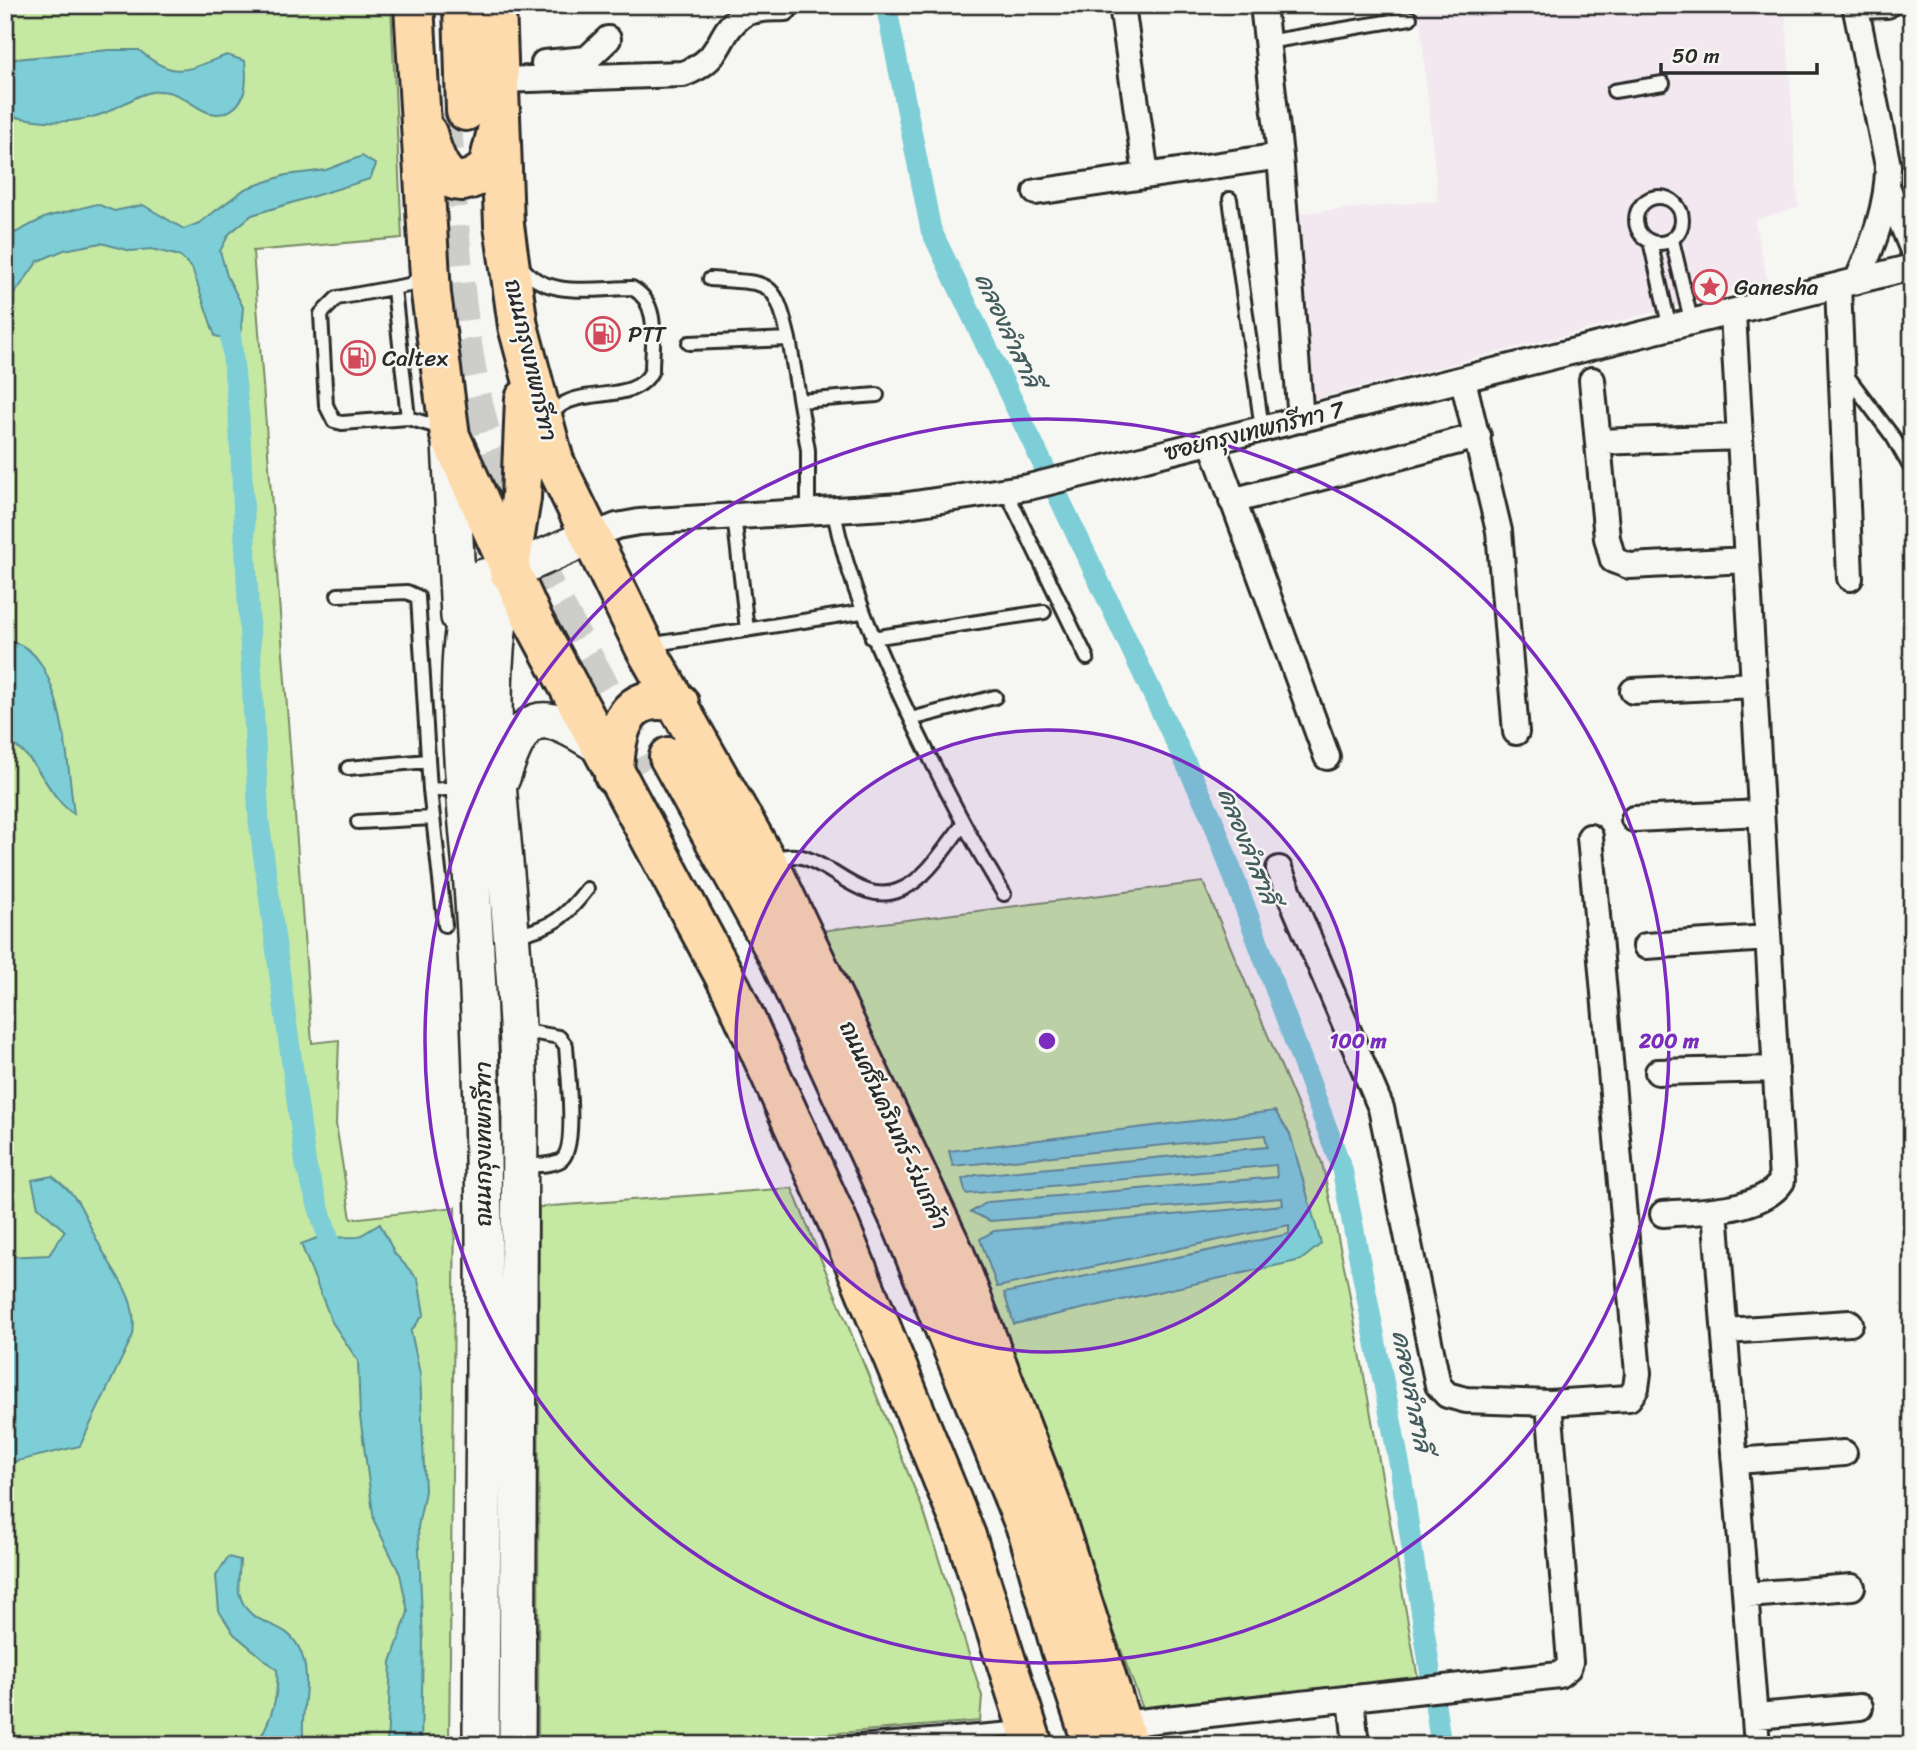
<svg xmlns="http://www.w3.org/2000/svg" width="1917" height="1750" font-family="Sriracha,'Playpen Sans Thai',sans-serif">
<rect width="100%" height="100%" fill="#f6f6f2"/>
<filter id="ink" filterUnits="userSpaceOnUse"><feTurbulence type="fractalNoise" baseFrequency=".0143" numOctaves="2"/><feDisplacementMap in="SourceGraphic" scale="14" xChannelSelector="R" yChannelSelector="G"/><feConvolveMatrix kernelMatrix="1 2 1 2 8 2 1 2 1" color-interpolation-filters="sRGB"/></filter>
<g filter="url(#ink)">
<path fill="#f3e7f0" d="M1419 5H1785L1798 207 1754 220 1768 283 1314 399 1288 214 1438 201Z"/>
<path fill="#c5e8a2" stroke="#788a66" stroke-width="2" d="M5 5H391L402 238 253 251 312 1043 339 1040 336 1124 351 1219 455 1207 449 1745H5Z
M1203 882 1322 1163 1347 1280 1418 1679 1143 1709 1012 1358 820 931Z
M792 1188 924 1512 982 1696 980 1721 699 1745H538L539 1207Z"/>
<path fill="#7dced6" stroke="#5c8d92" stroke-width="2" d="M109 50H139C176 82 187 69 227 55L245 61C247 80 248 103 227 112 202 122 188 91 159 91 140 92 122 106 105 113 71 126 40 122 5 115V60Z
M362 156 376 165 370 179 252 215 229 234 220 251 227 276 243 307 241 331 227 339 215 336 192 268 180 256 151 249 131 251 101 243 64 250 38 261 8 303 5 333V238L46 217 97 204 114 211 143 205 184 229 199 223 245 189 286 175 326 170Z
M5 642C63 638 68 774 74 814 46 796 39 755 5 740Z
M1275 1111 1290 1134 1321 1244 1301 1260 1014 1324 1004 1293 1289 1234V1225L997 1287 980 1239 994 1231 1283 1205 1282 1198 990 1221 971 1212 988 1202 1277 1177 1276 1165 966 1194 962 1179 976 1175 1267 1147 1265 1135 953 1166 949 1151Z
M52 1176C84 1200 82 1213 100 1246 116 1277 138 1297 133 1335L80 1446 5 1464V1257L49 1255 65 1231 38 1207 32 1180Z
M380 1224 395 1254 418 1279 424 1314 411 1331 420 1374 425 1491 418 1527 423 1640 421 1745H387L391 1662 408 1612 400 1574 374 1521 360 1416 358 1361 332 1322 301 1244 317 1238 358 1237Z
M228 1557 240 1560C240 1570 237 1582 239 1592 248 1631 283 1616 299 1648 315 1680 298 1712 304 1745H237L258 1742C271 1719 279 1697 277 1670L234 1634 219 1611 216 1576Z"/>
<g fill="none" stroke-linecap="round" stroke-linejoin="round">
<path stroke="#7dced6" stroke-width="21" d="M886 5 931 230 1212 818 1342 1169 1400 1467 1441 1745
M228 311 239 417 259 822 306 1166 336 1264"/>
<path stroke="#cdcdca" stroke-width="38" stroke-dasharray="38 19" stroke-linecap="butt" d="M442 113C450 212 453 315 476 412 503 531 588 662 647 769"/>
<g stroke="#2b2b2b" stroke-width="18">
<path id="service" d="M1267 42 1410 18
M1614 91 1663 83
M1636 220a23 23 0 1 1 46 0a23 23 0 1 1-46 0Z
M1230 199 1262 429
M1672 240 1692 324
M1650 241 1670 329
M520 264C543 300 596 288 632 288 661 303 652 343 652 370 638 402 591 389 565 403 558 406 553 413 548 418
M420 270 416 280 409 285 337 298 321 314 326 405 334 421 342 423 408 418 445 429
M710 279C771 284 774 277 789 339
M394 289 408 418
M689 343 789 339 808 450V511
M1845 373 1893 437 1912 470
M800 401 877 395
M1006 491 1087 658
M833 508C848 584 878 650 911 719 940 779 969 837 1004 894
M734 515 747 630
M338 595 407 592 418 597 430 790 461 788
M872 638 1044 612
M648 645 861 612
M911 719 995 697
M348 768 428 761
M430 790 445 925
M358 822 433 818
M769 859C780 857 791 854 802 857 835 866 864 907 902 889 927 878 946 846 962 826
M513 936C552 927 563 920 587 889
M519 1030 559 1037 566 1046C567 1067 578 1149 561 1160 551 1166 533 1165 522 1166
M823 1745 1024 1728"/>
</g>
<g stroke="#2b2b2b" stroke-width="30">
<path id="minor" d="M1122 5 1146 175
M1263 5 1280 156 1301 420
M1855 5 1888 166C1888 206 1873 245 1857 281
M1855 6 1887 5
M544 63 587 59 608 39
M499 80 683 74C725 59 715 35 741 16 752 7 771 9 785 8
M1888 189 1912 248
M1036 192 1280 156
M1838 286 1850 578
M1463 380 1499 531 1516 732
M1592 380 1607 538 1613 560 1629 566 1747 560
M1211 441 1327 757
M1598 442 1740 437
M1232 501 1478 436
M589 537 617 526 639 522 901 506 1029 487 1912 267
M1633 691 1754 685
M1634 819 1761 813
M1279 869 1381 1108 1438 1385 1447 1395 1466 1400 1549 1403 1629 1398 1636 1388 1638 1373 1590 837
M1646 946 1768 938
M1658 1072 1776 1069
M1715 1210 1757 1745
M1663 1214C1697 1211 1762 1212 1782 1181L1733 314
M1725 1331 1850 1323
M1736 1461 1844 1453
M1747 1595 1852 1587
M1351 1698 1356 1745
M1757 1716 1860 1707
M1121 1724 1559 1675 1568 1668 1570 1662 1549 1403"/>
</g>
<g stroke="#2b2b2b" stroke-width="40">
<path id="secondary" d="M450 442 459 617
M509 572C483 670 497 772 506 873 513 949 518 1024 520 1101L517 1745
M502 778C524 712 538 706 598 745
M481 1745C482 1454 492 1162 471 871 467 813 441 613 484 577L509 572 589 537"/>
</g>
<g stroke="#2b2b2b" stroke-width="44">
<path id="primary" d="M414 5 431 294 450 436 533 620 732 990 837 1220 966 1536 1033 1745
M463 5 466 111
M496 5 504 225 518 326 554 461 644 646 776 878 955 1255 1052 1508 1128 1745
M427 133C436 165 449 201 488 168L497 131
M509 572 521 498 525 399
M669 757 779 957 903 1226 1029 1535 1061 1649 1093 1745
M614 775C615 731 624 688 679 703"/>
</g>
<use href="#service" stroke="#f6f6f2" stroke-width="12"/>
<use href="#minor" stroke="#f6f6f2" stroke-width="24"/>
<use href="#secondary" stroke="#f6f6f2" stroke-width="35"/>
<use href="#primary" stroke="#fedbac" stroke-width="38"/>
</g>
</g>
<circle cx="1047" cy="1041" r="311" fill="#7b2cbf" fill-opacity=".12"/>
<g fill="none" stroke="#7b2cbf" stroke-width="3.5">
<circle cx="1047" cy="1041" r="311"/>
<circle cx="1047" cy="1041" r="622"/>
</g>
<defs>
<g id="sight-ring" transform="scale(1.75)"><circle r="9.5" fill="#f6f6f2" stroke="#d1495b" stroke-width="1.5"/><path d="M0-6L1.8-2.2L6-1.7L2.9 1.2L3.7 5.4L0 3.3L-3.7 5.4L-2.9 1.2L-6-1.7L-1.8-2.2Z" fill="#d1495b"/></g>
<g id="fuel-ring" transform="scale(1.75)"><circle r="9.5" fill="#f6f6f2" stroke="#d1495b" stroke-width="1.5"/><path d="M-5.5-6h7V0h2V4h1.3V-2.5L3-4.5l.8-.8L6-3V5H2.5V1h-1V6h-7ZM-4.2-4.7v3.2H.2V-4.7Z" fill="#d1495b"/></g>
</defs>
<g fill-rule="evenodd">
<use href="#sight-ring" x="1710" y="287"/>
<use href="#fuel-ring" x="603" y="334"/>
<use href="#fuel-ring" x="358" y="358"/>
</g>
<g text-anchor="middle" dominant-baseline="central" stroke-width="5" stroke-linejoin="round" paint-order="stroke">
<g font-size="23" fill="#2b2b2b" stroke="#f6f6f2" text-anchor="start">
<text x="1734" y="287">Ganesha</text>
<text x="628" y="334">PTT</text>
<text x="382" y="358">Caltex</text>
</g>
<g font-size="23" fill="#2b2b2b" stroke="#f6f6f2">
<text transform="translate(531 360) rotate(77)">ถนนกรุงเทพกรีฑา</text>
<text transform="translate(1254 431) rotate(-14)">ซอยกรุงเทพกรีฑา 7</text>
<text transform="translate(894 1125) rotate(65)">ถนนศรีนครินทร์-ร่มเกล้า</text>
<text transform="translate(483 1144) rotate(-90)">ถนนกรุงเทพกรีฑา</text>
</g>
<g font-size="24" font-style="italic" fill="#445c5e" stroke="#f6f6f2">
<text transform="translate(1008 330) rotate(65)">คลองลำสาลี</text>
<text transform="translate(1248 846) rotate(68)">คลองลำสาลี</text>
<text transform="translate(1412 1391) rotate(79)">คลองลำสาลี</text>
</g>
</g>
<circle cx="1047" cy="1041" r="10" fill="#7b2cbf" stroke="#f6f6f2" stroke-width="3.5"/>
<g font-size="21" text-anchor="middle" font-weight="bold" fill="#7b2cbf" stroke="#f6f6f2" stroke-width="5" stroke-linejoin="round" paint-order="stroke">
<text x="1358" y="1048">100 m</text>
<text x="1669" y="1048">200 m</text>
</g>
<rect width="1917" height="1750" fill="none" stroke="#f6f6f2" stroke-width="28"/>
<rect x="14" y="14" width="1889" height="1722" fill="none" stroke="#2b2b2b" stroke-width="2.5" filter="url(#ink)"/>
<path d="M1661 63v10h156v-10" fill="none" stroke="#2b2b2b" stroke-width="3.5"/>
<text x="1672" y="63" font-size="21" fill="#2b2b2b" stroke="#f6f6f2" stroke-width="5" paint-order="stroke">50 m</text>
</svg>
